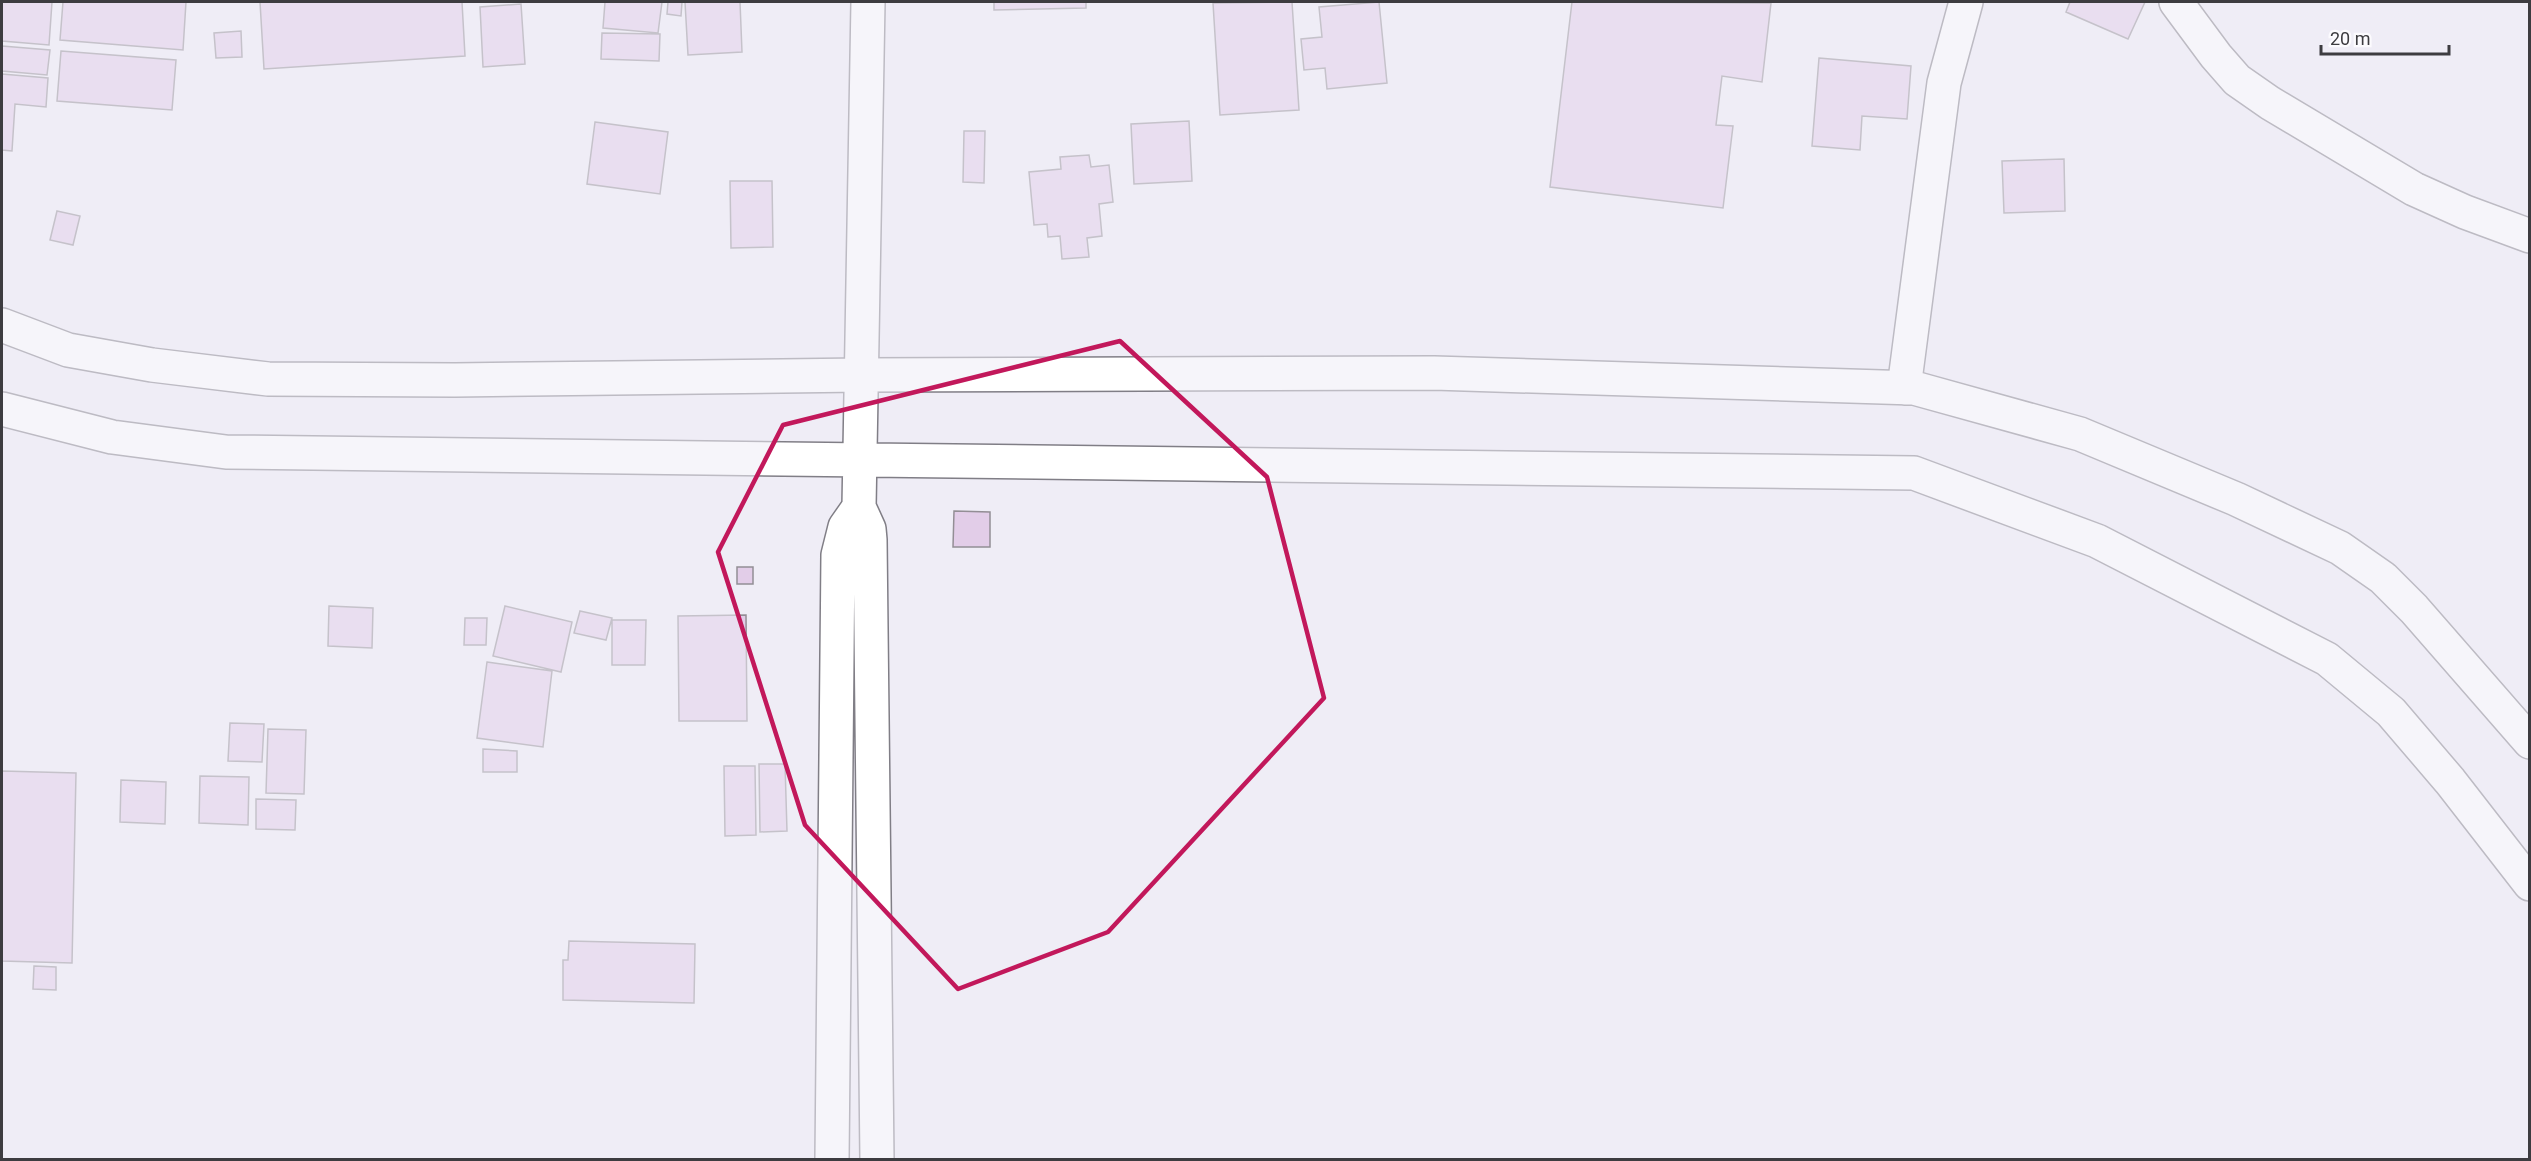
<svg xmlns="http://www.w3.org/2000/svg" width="2531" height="1161" font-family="Roboto,sans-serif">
<rect width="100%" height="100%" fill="#efedf6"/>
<path fill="#e2cde8" stroke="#938e95" stroke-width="1.5" d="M2 2H52L49 45 2 41Z
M63 2H186L183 50 60 40Z
M260 2H462L465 56 264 69Z
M605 2H662L658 33 603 28Z
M668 2H682L681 16 667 14Z
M685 2H740L742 52 688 55Z
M994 2H1086V8L994 10Z
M1292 2 1299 110 1220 115 1213 3Z
M1379 2 1387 83 1327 89 1325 68 1304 70 1301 39 1322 37 1319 7Z
M1572 2 1771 3 1762 82 1722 76 1716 125 1733 126 1723 208 1550 187Z
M2070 2H2145L2128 39 2066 12Z
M521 4 525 64 483 67 480 7Z
M241 31 242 57 216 58 214 33Z
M602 33 660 34 659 61 601 59Z
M2 46 50 50 47 75 2 71Z
M61 51 176 60 172 110 57 101Z
M1819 58 1911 66 1907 119 1862 116 1860 150 1812 146Z
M2 74 48 78 46 107 15 104 12 151 2 150Z
M1189 121 1192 181 1134 184 1131 124Z
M595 122 668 132 660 194 587 184Z
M964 131H985L984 183 963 182Z
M1089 155 1091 167 1109 165 1113 202 1099 204 1102 236 1087 238 1089 257 1062 259 1060 236 1048 237 1047 224 1034 225 1029 172 1061 169 1060 157Z
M2064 159 2065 211 2004 213 2002 161Z
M730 181H772L773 247 731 248Z
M57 211 80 216 73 245 50 240Z
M954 511 990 512V547H953Z
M737 567H753V584H737Z
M329 606 373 608 372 648 328 646Z
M505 606 572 622 561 672 493 656Z
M580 611 612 618 606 640 574 633Z
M746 615 747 721H679L678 616Z
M465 618H487L486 645H464Z
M612 620H646L645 665H612Z
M487 662 552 671 543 747 477 738Z
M230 723 264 724 262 762 228 761Z
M268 729 306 730 304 794 266 793Z
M483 749 517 751V772H483Z
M759 764H785L787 831 760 832Z
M724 766H755L756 835 725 836Z
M2 771 76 773 72 963 2 961Z
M200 776 249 777 248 825 199 823Z
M121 780 166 782 165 824 120 822Z
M256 799 296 800 295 830 256 829Z
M569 941 695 944 694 1003 563 1000V960H568Z
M34 966 56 967V990L33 989Z"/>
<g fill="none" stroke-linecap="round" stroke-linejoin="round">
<g stroke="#807e86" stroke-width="36">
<path id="minor" d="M868 2 859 507 869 529 870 540 877 1160
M2176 2 2216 56 2237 80 2270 103 2414 189 2465 212 2530 236
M2 325 68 350 152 365 268 379 455 380 862 375 1434 373 1914 388 2080 434 2236 499 2340 548 2383 578 2414 609 2530 742
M1904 388 1944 83 1966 2
M2 409 112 437 226 452 1914 473 2097 541 2327 659 2391 712 2450 781 2530 884
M832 1160 838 555 845 527 859 507"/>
</g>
<use href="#minor" stroke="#fff" stroke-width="33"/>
</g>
<path d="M0 0H2531V1161H0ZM1120 341 1267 477 1324 698 1108 932 958 989 805 825 718 552 783 425Z" fill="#efedf6" fill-opacity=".55" fill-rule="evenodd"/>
<path fill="none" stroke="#c2185b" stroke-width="4.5" stroke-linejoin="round" d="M1120 341 1267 477 1324 698 1108 932 958 989 805 825 718 552 783 425Z"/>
<rect width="2531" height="1161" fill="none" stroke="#3d3c40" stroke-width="6"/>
<path d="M2321 45v9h128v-9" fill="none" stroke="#3d3c40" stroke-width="3"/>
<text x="2330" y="45" font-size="18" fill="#3d3c40" stroke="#fcfbfe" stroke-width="4.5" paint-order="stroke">20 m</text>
</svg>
